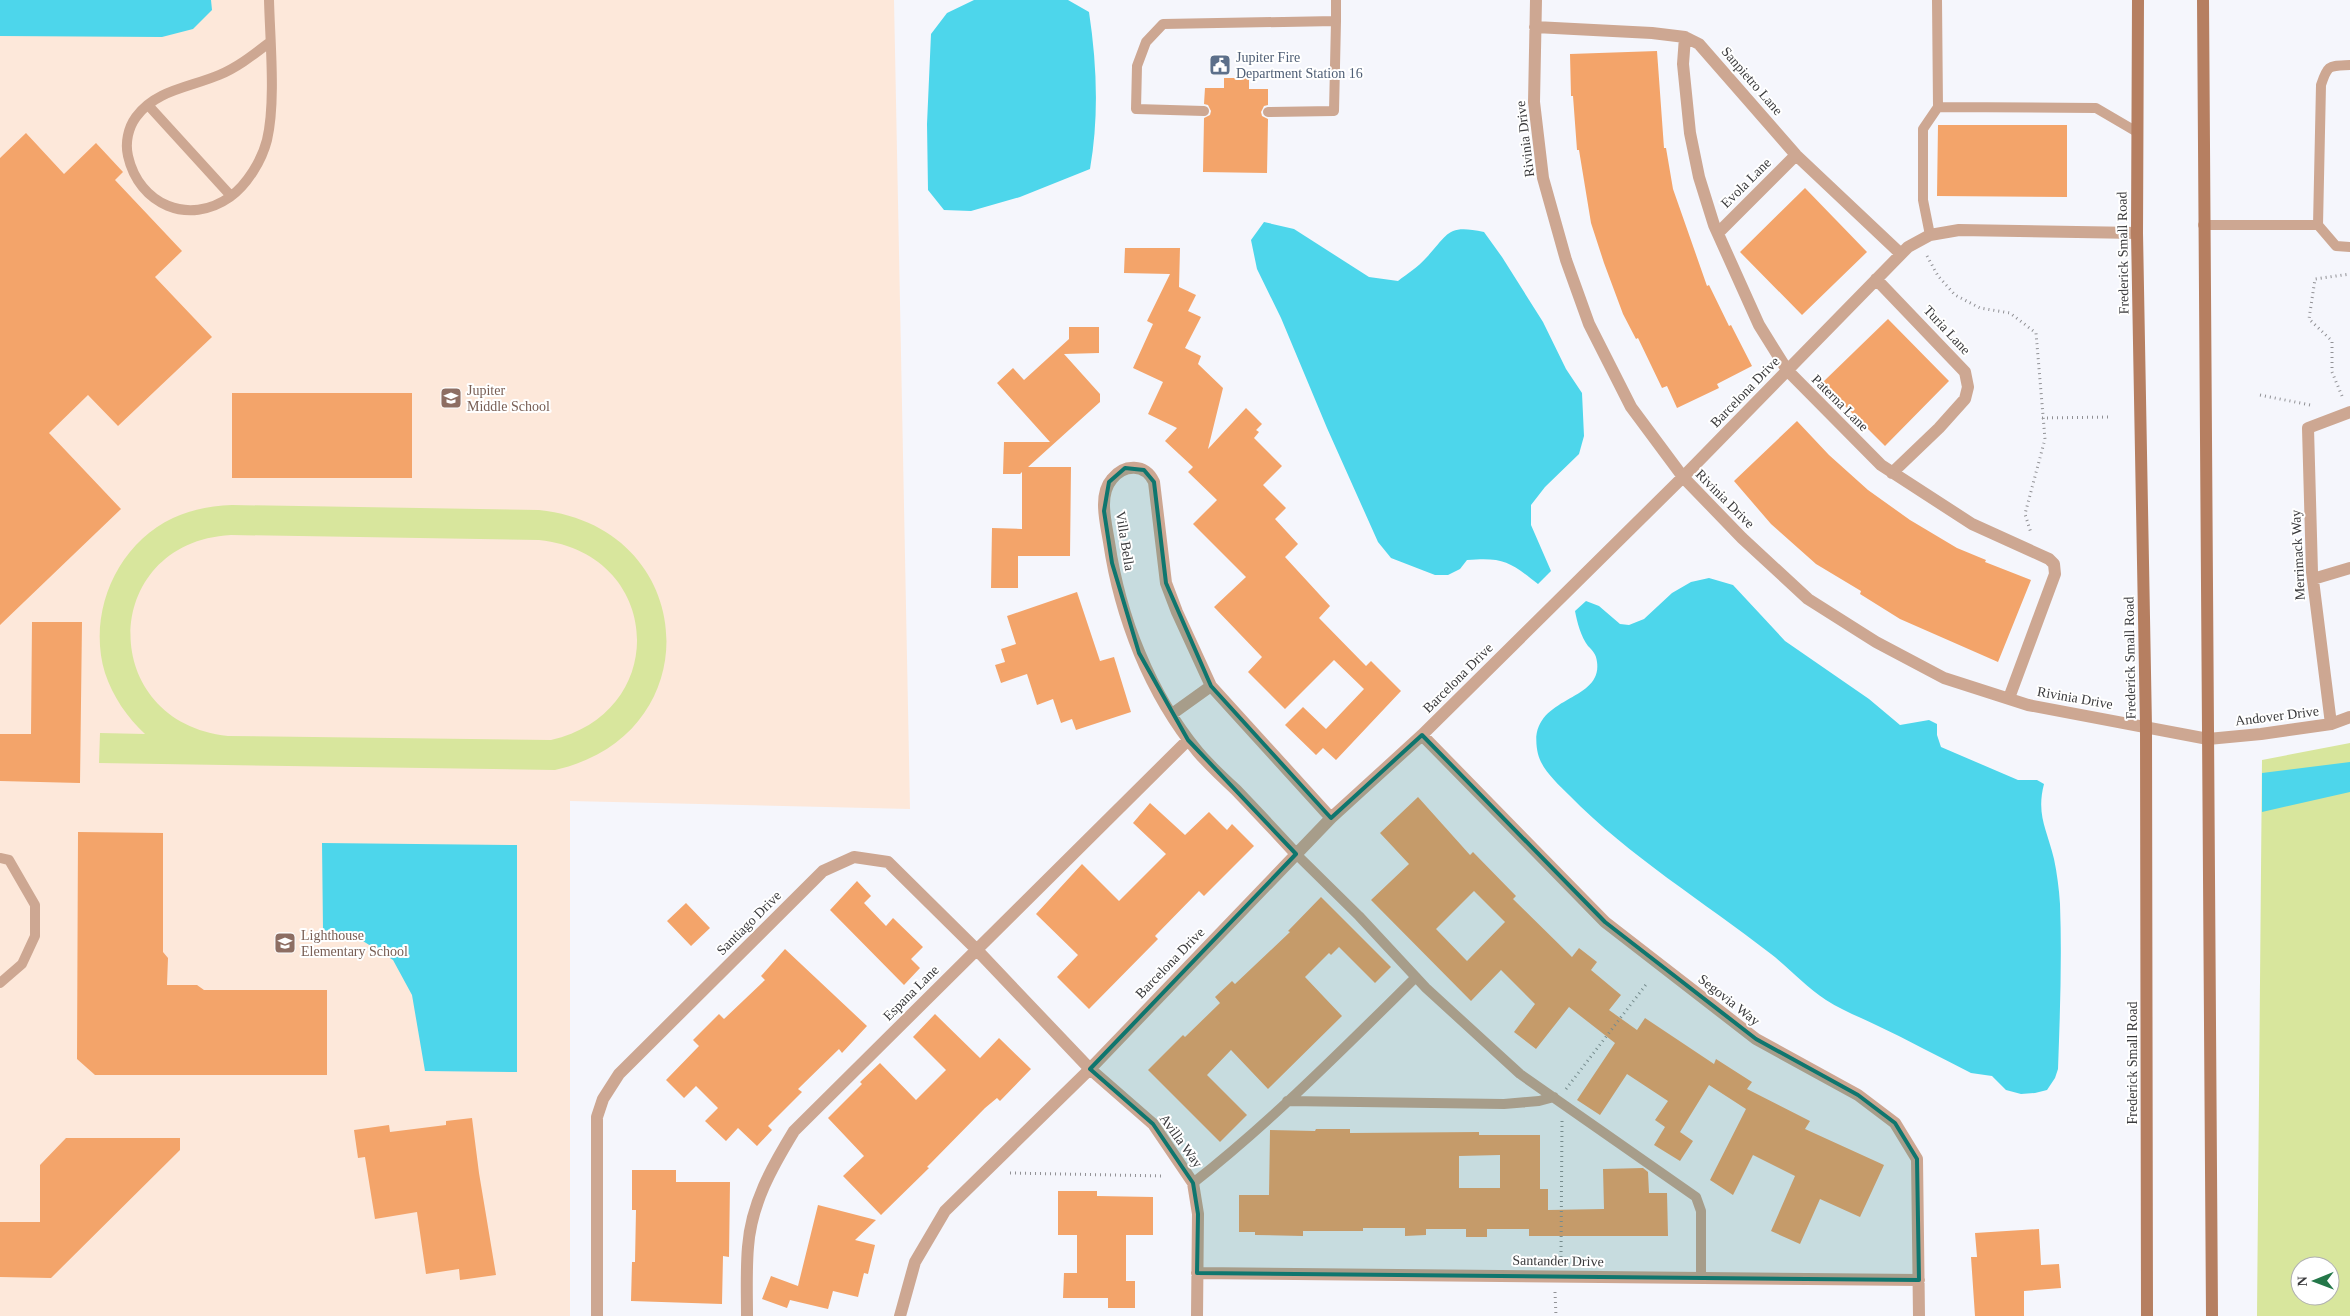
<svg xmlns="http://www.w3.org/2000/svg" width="2350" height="1316" font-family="'Times New Roman',serif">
<rect width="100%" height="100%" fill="#f5f6fc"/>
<path fill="#fde8da" d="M0 0H894L910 809 570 801V1316H0Z"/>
<path fill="#d8e69d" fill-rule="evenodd" d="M232 505 539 510C700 527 712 735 555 770L99 763 100 733 145 734C127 717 113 697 105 673 87 614 116 545 173 518 192 509 212 506 232 505ZM231 535 539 540C663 553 672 712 551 740L228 736C96 722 99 542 231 535Z
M2350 743V1316H2257L2262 760ZM2300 1266H2330V1296H2300Z"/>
<path fill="#4dd6eb" d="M0 0H211L212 10 193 29 162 37 0 36Z
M974 0H1068L1089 12C1097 65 1099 117 1090 169L1020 197 971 211 944 210 928 190 927 124 931 34 947 13Z
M1264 222 1294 229 1369 277 1398 281C1407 274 1418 267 1426 258 1449 234 1446 224 1484 232L1502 257 1543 322 1566 369 1582 393 1584 436 1579 454 1545 487 1531 505V525L1551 571 1538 584C1510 562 1504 557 1467 560L1460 569 1448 575H1435L1391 558 1378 542 1327 428 1281 318 1257 269 1251 240Z
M1709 578 1733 585 1785 641 1869 699 1900 725 1929 720 1937 724V735L1941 747 2018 780H2037L2044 784C2036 815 2047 829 2054 859 2057 873 2059 889 2060 904 2062 959 2060 1014 2058 1069L2055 1078 2047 1090 2035 1093 2021 1094 2006 1090 1992 1076 1971 1073C1939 1057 1908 1040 1876 1025 1860 1017 1841 1010 1826 1000 1806 987 1789 968 1771 954 1703 901 1630 857 1569 795 1558 784 1542 770 1538 754 1524 694 1603 705 1597 662 1596 654 1593 651 1588 646 1581 637 1577 622 1575 611L1586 601 1599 606 1620 624 1629 625 1644 619 1672 593 1691 582Z
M2350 762V792L2262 812V773Z
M322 843 517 845V1072L425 1071 412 995 393 960 355 936 323 930Z"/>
<path fill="#f3a46a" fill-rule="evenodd" d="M1657 51 1664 148H1666L1673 189 1707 286 1709 285 1729 326 1731 325 1752 366 1717 384 1719 388 1677 408 1667 386 1662 388 1638 338 1636 339 1623 314 1604 263 1591 223 1579 150H1577L1573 96H1571L1570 54Z
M1224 78H1249V89H1268V105L1264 106 1261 112 1262 116 1268 119 1267 173 1203 172 1204 118 1210 115 1211 111 1208 105 1204 104 1205 88H1224Z
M1938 125H2067V197L1937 196Z
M26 133 64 174 96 143 123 172 115 180 182 251 155 277 212 337 118 426 88 395 49 433 121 509 0 625V158Z
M1805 188 1867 252 1802 315 1740 252Z
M1125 248H1180L1179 287 1196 295 1188 311 1201 317 1185 348 1201 356 1198 364 1223 388 1208 449 1246 408 1262 424 1256 430 1259 432 1254 438 1282 466 1263 485 1286 508 1275 519 1298 544 1285 557 1330 606 1319 618 1366 666 1371 661 1401 691 1336 760 1323 748 1316 755 1285 725 1303 707 1326 729 1364 689 1334 660 1285 709 1248 672 1262 657 1214 607 1246 577 1193 524 1217 500 1188 472 1193 467 1165 441 1177 428 1148 414 1163 382 1133 368 1153 324 1147 321 1170 274 1124 273Z
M1888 319 1949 381 1885 446 1822 383Z
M1069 327H1099V353L1064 354 1100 394V402L1028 467H1071L1070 556H1018V588H991L992 528 1022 529V472L1020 474H1003L1004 442H1050L997 383 1013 368 1024 380 1069 339Z
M232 393H412V478H232Z
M1797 421 1829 455 1868 490 1910 520 1957 548 1986 560 1985 562 2031 580 1998 662 1900 619 1860 594 1861 591 1816 564 1771 524 1734 481Z
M1077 592 1100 661 1114 657 1131 712 1076 730 1072 719 1061 723 1053 699 1037 705 1027 674 1001 683 995 665 1005 662 1001 649 1016 644 1007 616Z
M32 622H82L80 783 0 781V734H31Z
M1418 797 1470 855 1473 852 1516 896 1513 899 1572 957 1579 948 1597 962 1591 970 1621 995 1609 1010 1637 1030 1645 1018 1714 1064 1716 1059 1752 1082 1747 1089 1810 1121 1805 1129 1884 1165 1860 1217 1820 1199 1800 1244 1771 1231 1795 1176 1753 1155 1733 1195 1710 1180 1746 1109 1709 1085 1680 1132 1693 1141 1680 1161 1654 1145 1665 1127 1655 1120 1668 1101 1627 1074 1600 1115 1577 1100 1615 1043 1569 1007 1536 1049 1514 1032 1535 1004 1501 970 1471 1001 1371 900 1409 864 1380 833ZM1474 891 1505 922 1467 961 1436 929Z
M1150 803 1185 835 1209 812 1227 830 1232 824 1254 846 1204 896 1199 891 1155 936 1158 939 1089 1009 1057 977 1078 955 1036 914 1082 864 1119 901 1166 854 1133 823Z
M78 832 163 833V952L168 958 167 985H197L204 990H327V1075H95L77 1059Z
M857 881 871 896 864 903 886 926 893 918 923 947 911 959 920 968 904 985 830 910Z
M1321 897 1391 967 1375 983 1339 947 1331 955 1329 953 1305 977 1342 1016 1268 1089 1231 1050 1207 1075 1247 1115 1220 1142 1148 1070 1183 1035 1185 1037 1220 1003 1215 997 1232 981 1235 984 1290 932 1288 931Z
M686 903 710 928 691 946 667 921Z
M785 949 867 1026 842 1053 839 1049 798 1089 802 1092 768 1126 772 1130 757 1146 738 1128 726 1141 705 1121 718 1108 696 1086 684 1098 666 1080 699 1046 693 1040 719 1014 724 1019 765 980 761 976Z
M935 1014 980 1058 999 1038 1031 1069 1000 1101 997 1098 985 1108 927 1167 929 1168 881 1215 843 1176 864 1156 828 1118 862 1084 860 1082 880 1063 916 1100 946 1070 913 1037Z
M472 1118 479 1173 496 1275 460 1280 459 1269 426 1274 417 1212 375 1219 365 1157 358 1158 354 1130 389 1125 390 1132 446 1125V1121Z
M1316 1129H1350V1133L1479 1132V1135H1540V1189H1548V1210L1604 1209 1603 1169 1643 1168 1648 1172 1649 1193H1667L1668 1236H1529V1229H1487V1237H1466V1229H1426V1235L1405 1236V1228H1363V1231H1303V1236L1255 1235V1232H1239V1195H1269L1270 1130 1315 1131ZM1500 1155V1188H1459V1156Z
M66 1138H180V1150L51 1278 0 1277V1222H40V1165Z
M632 1170H676V1182H730L729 1257 723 1256 722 1304 631 1301 632 1262H635L636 1210H632Z
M1058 1191H1097V1196L1153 1197V1235H1126V1281H1135V1308H1108V1298H1063L1064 1273H1077V1235H1058Z
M818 1205 876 1220 855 1240 875 1245 868 1274 864 1273 858 1297 833 1291 828 1309 790 1300 787 1308 762 1299 771 1276 798 1286Z
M2039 1229 2041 1265 2059 1264 2061 1288 2024 1291V1316H1975L1971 1257H1977L1975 1233Z"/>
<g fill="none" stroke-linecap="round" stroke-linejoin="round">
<path stroke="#919195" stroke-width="3" stroke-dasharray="1 4" stroke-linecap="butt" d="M1927 256 1938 276 1955 295 1980 308 2010 313 2036 333 2045 439 2025 514 2031 533
M2260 395 2310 405
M2342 396 2332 372V341L2309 319 2315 279 2350 274
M2042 418 2111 417
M1566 1089 1648 982
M1010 1173 1165 1176
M1561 1257 1562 1121
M1555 1292 1556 1316"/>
<path stroke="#cda792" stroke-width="10" d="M269 0C270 41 276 102 267 140 262 160 247 185 230 197 189 226 139 205 128 156 125 143 128 128 136 117 155 90 191 87 219 75 238 67 253 55 270 42
M1937 0 1938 107 2096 108 2137 132
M148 105 231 196
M1204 111 1136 109 1137 66 1146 42 1163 24 1336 21V0
M1268 112 1334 111 1336 21
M2203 225H2318L2321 85C2328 64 2329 66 2350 65
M2318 225 2336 246 2350 247
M1930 235 1923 200V129L1938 107
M1296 854 1359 916 1426 988 1520 1074 1696 1197 1701 1211V1278
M0 858 9 860 35 905V936L22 964 0 983
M1287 1101 1504 1104 1539 1101 1554 1097
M1193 1183C1272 1121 1344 1048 1416 977"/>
<path stroke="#cda792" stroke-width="12" d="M1536 0 1534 102 1543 178 1566 260 1589 324 1631 407 1683 477 1742 538 1808 599 1876 642 1944 678 2028 705 2208 739 2261 734 2331 724 2350 717
M1535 27 1652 33 1685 37 1699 44 1796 155 1901 254
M1685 37 1683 64 1690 133 1699 177 1714 225 1759 325 1787 370 1881 465 1972 524 2049 559 2054 564 2055 574 2009 698
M1718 233 1796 155
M1876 279 1965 372 1968 387 1965 399 1939 428 1892 473
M2313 579 2350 568
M1172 714 1211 686
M2331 724 2312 572 2308 428 2350 412
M1422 735 1605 922 1756 1039 1858 1095 1895 1123 1917 1159 1919 1316
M1296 854C1276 832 1256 811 1236 790 1223 778 1210 766 1198 752 1150 694 1120 617 1109 542 1106 523 1098 495 1112 479 1124 464 1145 463 1154 482L1166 583 1177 612 1211 686 1331 818
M1197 1273 1919 1280
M597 1316V1117L603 1099 619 1074 823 871 854 857 888 862 976 949 1090 1069 1153 1124 1193 1183 1198 1214 1197 1316
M747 1316C747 1293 746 1270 748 1247 751 1204 772 1167 794 1131L1188 740
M900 1316 915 1262 945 1211 1090 1069 1331 818 1422 735 1683 477 1908 247 1930 235 1959 230 2137 233"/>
<path stroke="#b67f61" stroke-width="12" d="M2138 0 2137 233 2146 727 2147 1316
M2203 0 2212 1316"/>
</g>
<path fill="#0f766e" fill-opacity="0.2" stroke="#0f766e" stroke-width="4" stroke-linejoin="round" d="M1125 468 1144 470 1154 482 1166 583 1211 686 1331 818 1422 735 1605 922 1756 1039 1858 1095 1895 1123 1917 1159 1919 1280 1197 1273 1198 1214 1193 1183 1153 1124 1090 1069 1296 854 1188 740 1139 653 1112 563 1104 511 1109 482Z"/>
<defs>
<g id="civic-square" transform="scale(1.125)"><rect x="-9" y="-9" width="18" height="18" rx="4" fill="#5c6f8a" stroke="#fff"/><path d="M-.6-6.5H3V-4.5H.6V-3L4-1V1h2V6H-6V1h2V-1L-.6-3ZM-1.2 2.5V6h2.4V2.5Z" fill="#fff"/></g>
<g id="school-square" transform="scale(1.125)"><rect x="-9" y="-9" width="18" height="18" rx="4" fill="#8d6e63" stroke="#fff"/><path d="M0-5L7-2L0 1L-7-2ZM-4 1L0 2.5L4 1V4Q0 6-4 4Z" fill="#fff"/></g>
</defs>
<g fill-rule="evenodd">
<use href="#civic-square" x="1220" y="65"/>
<use href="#school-square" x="451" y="398"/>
<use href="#school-square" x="285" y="943"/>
</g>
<g text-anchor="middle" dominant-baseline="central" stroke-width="4" stroke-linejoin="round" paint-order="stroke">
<g font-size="14" fill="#4e5e75" stroke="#fff" text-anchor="start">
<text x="1236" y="57">Jupiter Fire<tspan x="1236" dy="16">Department Station 16</tspan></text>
</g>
<g font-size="14" fill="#3a3a3c" stroke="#fff">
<text transform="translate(1752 81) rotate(49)">Sanpietro Lane</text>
<text transform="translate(1525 139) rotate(-97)">Rivinia Drive</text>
<text transform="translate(1746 183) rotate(-45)">Evola Lane</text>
<text transform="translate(2123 253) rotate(-91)">Frederick Small Road</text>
<text transform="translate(1947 330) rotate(47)">Turia Lane</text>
<text transform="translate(1745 392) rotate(-46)">Barcelona Drive</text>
<text transform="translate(1840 403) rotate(45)">Paterna Lane</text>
<text transform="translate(1725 499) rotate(45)">Rivinia Drive</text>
<text transform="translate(1125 541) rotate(81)">Villa Bella</text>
<text transform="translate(2298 555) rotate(-93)">Merrimack Way</text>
<text transform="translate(2130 658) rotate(-91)">Frederick Small Road</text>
<text transform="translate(1458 678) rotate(-45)">Barcelona Drive</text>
<text transform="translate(2075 698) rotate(10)">Rivinia Drive</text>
<text transform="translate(2277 716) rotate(-7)">Andover Drive</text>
<text transform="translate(749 923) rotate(-45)">Santiago Drive</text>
<text transform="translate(1170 963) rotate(-46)">Barcelona Drive</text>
<text transform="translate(911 993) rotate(-45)">Espana Lane</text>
<text transform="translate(1729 1000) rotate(38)">Segovia Way</text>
<text transform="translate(2132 1063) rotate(-90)">Frederick Small Road</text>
<text transform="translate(1181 1141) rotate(54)">Avilla Way</text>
<text transform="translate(1558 1261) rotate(1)">Santander Drive</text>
</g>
<g font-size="14" fill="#785e54" stroke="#fff" text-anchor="start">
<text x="467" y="390">Jupiter<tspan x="467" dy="16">Middle School</tspan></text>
<text x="301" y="935">Lighthouse<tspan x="301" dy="16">Elementary School</tspan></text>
</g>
</g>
<g transform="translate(2315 1281) rotate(269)"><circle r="24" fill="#ffffff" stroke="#b0b0b1"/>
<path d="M0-4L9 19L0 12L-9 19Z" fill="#247749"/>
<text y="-8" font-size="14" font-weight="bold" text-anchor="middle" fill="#3a3a3c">N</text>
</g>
</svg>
